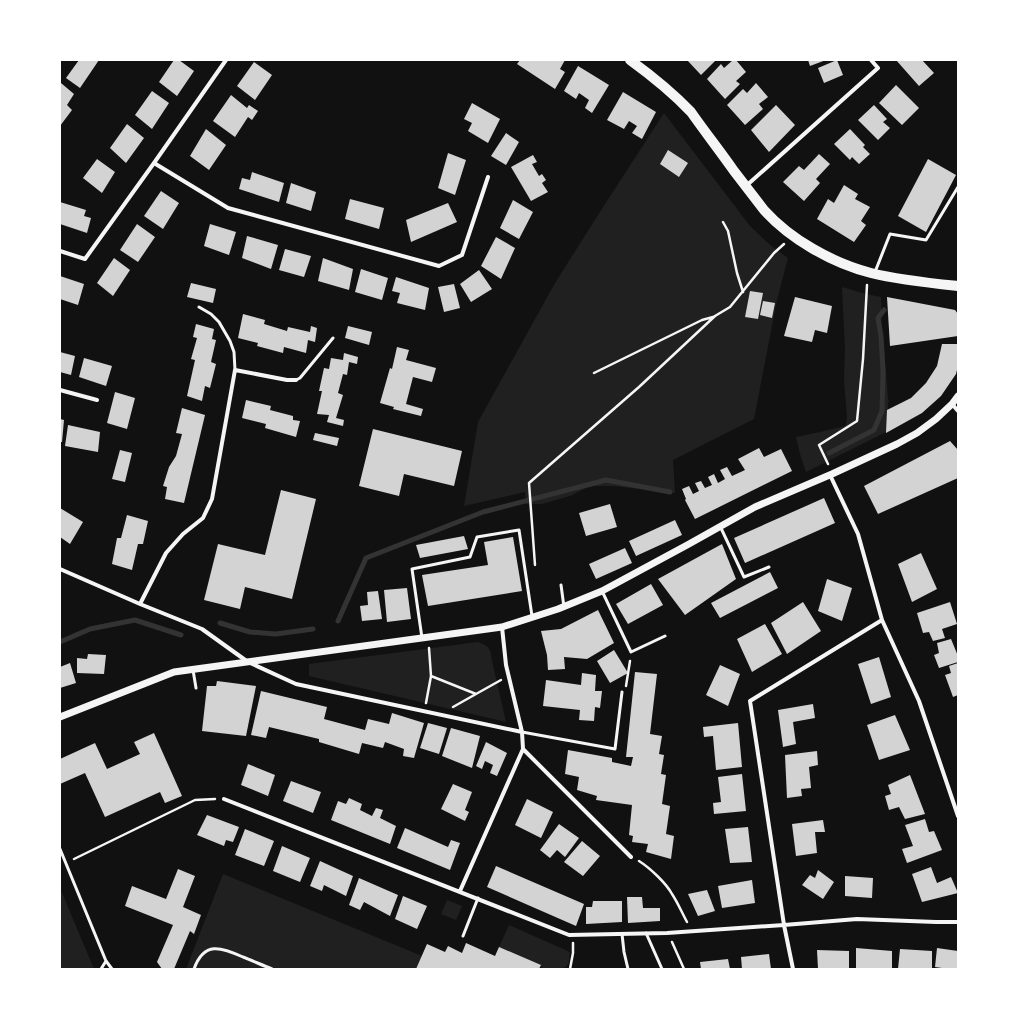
<svg xmlns="http://www.w3.org/2000/svg" width="1018" height="1029" font-family="Figtree,sans-serif">
<rect width="100%" height="100%" fill="#111"/>
<path fill="#202020" d="M664 113 750 226 770 245 788 258 777 300 754 419 673 460 675 493 613 486H595L586 488 570 496 542 504H526L525 492 464 506 478 422 555 283 605 204Z
M842 287 866 294 881 297 882 345H884L888 398 889 402H888V431L806 472 800 454 796 437 820 432 845 426 846 424 847 417 844 380 845 349Z
M478 642C489 646 491 649 492 661L506 722 309 676V664Z
M223 874 422 956 416 969H186Z
M60 888 94 969H60Z
M447 900 462 906 456 920 441 914Z
M509 925 570 952 569 962 566 967 560 969H543L540 965 499 947Z"/>
<g fill="none" stroke-linecap="round" stroke-linejoin="round">
<path stroke="#333" stroke-width="5" d="M829 453 874 430 882 411 883 372 881 336 878 318 884 310
M338 621 366 558 483 512 606 480 670 492
M220 623 250 632 276 634 313 629
M60 642 90 629 135 620 181 635"/>
</g>
<path fill="#d3d3d3" d="M79 60H99L80 88 66 78Z
M174 60H179L194 71 177 96 159 82Z
M520 60H565L560 69 565 72 555 89 517 64Z
M687 60H716L701 75Z
M733 60H736L746 72 736 81 740 84 725 99 707 79 721 64 724 68Z
M808 60H826L810 66Z
M837 60 843 75 824 83 818 68Z
M896 60H922L934 73 919 86Z
M254 62 272 75 255 100 237 86Z
M578 66 609 85 592 113 585 108 589 100 579 93 576 99 564 91Z
M61 83 74 94 67 105 72 110 60 126V86Z
M756 83 768 97 759 104 763 109 745 125 727 105 743 89 747 93Z
M896 85 919 108 902 125 879 103Z
M152 91 169 103 152 129 135 115Z
M623 92 656 112 642 139 632 133 637 126 629 121 624 129 607 120Z
M231 95 247 108 249 105 258 111 252 120 248 117 235 137 213 121Z
M472 103 500 119 488 143 468 131 472 123 464 119Z
M776 105 795 125 769 152 751 130Z
M874 105 887 119 883 122 890 128 878 140 858 120Z
M127 124 144 138 126 163 110 148Z
M206 129 226 145 209 170 190 156Z
M850 129 865 145 863 147 870 154 859 164 852 157 850 160 834 144Z
M506 133 519 142 506 165 491 156Z
M668 150 688 163 679 177 660 164Z
M448 153 466 160 455 195 438 188Z
M819 154 830 164 816 179 820 183 804 201 783 182 799 166 804 170Z
M533 155 537 162 532 164 539 176 542 174 546 180 542 183 548 192 531 201 511 167Z
M97 159 115 172 102 193 83 178Z
M928 159 956 175 926 232 898 216Z
M252 172 284 183 279 202 239 189 242 178 250 180Z
M291 183 316 192 311 211 286 203Z
M844 185 858 194 855 199 870 207 861 221 866 225 854 242 817 219 828 199 834 203Z
M161 191 179 203 163 229 144 216Z
M350 199 384 208 379 229 345 219Z
M513 200 533 212 519 239 500 228Z
M60 202 86 210 84 216 91 218 87 233 60 224Z
M448 203 457 222 411 242 406 220Z
M137 224 155 237 138 262 120 250Z
M210 224 236 232 229 255 204 246Z
M247 236 278 245 271 269 242 258Z
M496 237 515 248 501 279 481 266Z
M285 249 311 256 304 277 279 270Z
M114 258 130 270 113 296 97 283Z
M323 258 353 269 349 290 318 281Z
M361 269 388 278 382 300 355 292Z
M479 270 492 289 471 302 460 284Z
M60 276 84 284 78 305 60 299Z
M396 277 429 288 425 310 397 303 400 293 392 291Z
M191 283 216 289 213 303 187 297Z
M454 284 460 308 444 312 438 287Z
M750 291 763 293 758 319 745 317Z
M795 297 832 306 827 333 815 330 812 342 784 336Z
M887 297 955 310 958 314V336L890 346Z
M763 301 775 303 772 318 760 315Z
M243 314 265 320 264 324 287 331 288 327 310 332 311 326 317 328 315 342 308 340 306 353 284 347 283 353 257 346 258 343 238 338Z
M196 324 214 329 212 339 216 340 211 362 216 364 210 388 205 386 202 401 187 396 195 360 191 359 197 338 193 337Z
M348 326 372 332 369 345 345 338Z
M942 344H958V366L956 374 941 396 922 413 886 433 887 410 911 398 926 383 937 366Z
M397 347 409 350 406 360 436 368 432 382 413 377 406 404 423 409 421 416 393 409 394 407 380 403 390 368 392 369Z
M60 352 75 356 71 375 60 372Z
M344 353 358 357 357 364 349 362 347 375 343 374 338 393 343 395 336 418 344 420 343 426 327 422 329 415 317 414 322 391H319L324 368 329 369 331 358 343 360Z
M84 358 112 366 106 386 79 377Z
M115 392 135 398 127 429 107 423Z
M246 400 271 406 270 410 293 416V420L300 421 296 437 265 428 266 424 242 418Z
M182 408 205 415 184 503 165 499 167 487 163 486 169 467 176 456 182 434 176 433Z
M60 419 64 420 62 442H60Z
M68 425 100 432 98 452 65 446Z
M373 429 462 451 454 486 404 474 399 496 359 486Z
M315 433 339 438 337 446 313 440Z
M950 441 958 450V478L878 514 864 486Z
M759 448 764 457 781 449 792 471 695 519 685 500 686 499 682 489 689 486 693 494 699 491 695 483 701 481 705 488 712 485 708 477 714 474 718 483 725 479 720 470 727 467 732 476 745 470 738 459Z
M120 450 132 453 125 482 112 479Z
M281 490 316 499 292 599 245 587 240 609 204 600 218 544 265 555Z
M824 498 835 523 745 563 734 538Z
M610 504 617 527 586 536 579 513Z
M60 508 83 522 70 544 60 537Z
M127 515 148 521 143 544H138L132 570 112 564 117 538H121Z
M675 520 682 535 636 556 629 541Z
M464 536 468 549 420 558 416 545Z
M513 537 522 591 428 606 422 575 488 565 484 542Z
M722 544 736 579 685 615 658 579Z
M625 548 632 563 596 579 589 564Z
M921 553 937 589 912 602 898 564Z
M770 572 778 588 720 618 711 603Z
M827 579 852 588 842 621 818 611Z
M651 584 663 605 628 624 616 604Z
M407 588 411 619 387 622 384 590Z
M378 591 382 619 362 621 360 606 368 605 367 592Z
M803 602 821 631 787 654 771 623Z
M950 602 957 624 942 629 945 638 933 641 929 632 923 633 917 613Z
M598 610 614 643 587 659 564 657 565 669 548 670 547 655 541 631 561 629Z
M765 624 782 654 752 672 737 639Z
M951 639 958 656V662L939 668 934 655 939 653 937 643Z
M614 650 628 673 610 683 597 661Z
M88 654 106 655 104 674 77 673V658L87 659Z
M879 657 891 697 871 704 858 664Z
M70 663 76 683 60 688V667Z
M958 663V695L953 697 945 675 951 673 949 666Z
M720 665 740 674 728 706 706 695Z
M635 672 657 674 650 734 662 736 659 754 664 755 661 774 666 775 662 804 670 806 666 834 674 836 671 859 646 852 648 844 632 842 633 836 629 835 632 805 596 800 597 796 577 790 579 777 565 774 568 750 612 758V762L631 766 633 757H626Z
M582 673 596 675 595 691H602L600 708 595 707 594 721 579 720 580 710 543 706 546 680 581 685Z
M217 681 256 686 246 736 202 731 207 686H216Z
M261 691 327 707 324 719 365 730 368 719 389 724 392 713 424 723 414 758 403 756 404 749 385 742 383 748 362 743 359 754 319 742V739L269 727 266 738 251 735Z
M813 704 815 718 793 722 796 744 783 747 778 710Z
M895 715 910 750 879 760 867 725Z
M428 723 447 728 439 754 420 748Z
M738 723 742 767 716 770 713 736 704 737 703 727Z
M451 728 480 736 472 768 442 756Z
M154 733 182 796 165 803 160 792 105 817 85 773 60 784V759L95 743 107 769 140 754 134 742Z
M486 742 507 753 497 776 490 773 493 765 485 761 482 769 476 766Z
M817 751 818 765 809 767 811 788 801 789 802 796 787 798 785 755Z
M248 764 275 775 268 796 241 785Z
M742 774 746 811 714 814 713 803 721 802 718 777Z
M910 775 925 814 905 819 899 807 889 810 885 796 891 794 888 785Z
M291 781 321 792 313 813 283 801Z
M453 784 472 792 465 810 469 812 465 821 441 809Z
M349 798 362 804 360 810 372 816 376 808 383 810 380 818 396 826 390 844 331 820 338 801 346 804Z
M527 799 553 812 541 838 515 825Z
M207 815 239 827 233 842 226 840 224 846 197 835Z
M925 819 929 832 934 831 942 850 907 863 902 849 913 846 905 825Z
M823 820 825 832H815L817 853 796 856 792 824Z
M559 824 579 838 565 857 557 850 550 858 540 850Z
M748 827 752 862 730 863 725 829Z
M405 828 448 847 451 840 460 843 450 870 397 848Z
M245 829 274 841 264 866 235 855Z
M582 841 600 856 583 876 564 862Z
M282 846 310 858 300 882 273 871Z
M320 861 353 876 346 896 324 885 322 891 310 886Z
M496 866 584 904 576 926 487 887Z
M931 867 937 883 951 877 958 893 922 902 912 874Z
M178 869 195 876 183 907 201 915 194 934 190 931 174 969H162L157 962 173 925 125 906 132 886 166 899Z
M818 870 834 882 823 899 802 885 810 875 815 878Z
M845 876 873 878 872 898 845 896Z
M359 878 398 895 390 916 364 902 360 910 349 905Z
M752 880 755 903 722 908 718 886Z
M707 890 715 911 698 916 688 894Z
M403 896 427 906 417 929 395 919Z
M627 897H642L643 908H660V921L628 923Z
M593 901H622V922L586 924V907H592Z
M466 943 495 956 499 947 541 965 539 969H416L427 944 445 952 448 946 462 953Z
M856 948 892 951V969L863 968V969H856Z
M937 948 958 951V969H941L942 968 935 967Z
M900 949 932 951V969H898Z
M817 950 849 951V969H818Z
M769 954 771 969H742L741 957Z
M728 959 730 969H701L700 962Z"/>
<g fill="none" stroke-linecap="round" stroke-linejoin="round">
<path stroke="#f5f5f5" stroke-width="2.5" d="M723 222 728 231 737 273 743 292
M594 373 702 320 713 317
M828 464 819 445 857 421 863 359 867 285
M535 565 529 483 639 387 715 316 730 307 774 253 784 244
M429 648 431 676 476 694
M626 686 630 661
M426 703 431 676
M453 707 476 694 501 680
M74 859 195 800 215 799
M639 861C650 868 666 883 672 894 678 903 682 913 687 922
M672 942 684 969
M570 969 573 953V943"/>
<path stroke="#f5f5f5" stroke-width="3" d="M875 272 890 234 926 240 958 187
M199 307 211 314 219 322 230 341 234 352 235 370
M296 380 300 378 333 338
M720 526 744 577 769 567
M561 585 564 607
M602 591 631 652 665 636
M422 638 412 569 470 557 477 537 519 530 532 616
M193 670 196 688
M522 732 615 749 622 692
M60 849 106 961 112 969
M646 933 662 969
M622 934 624 952 628 969
M463 936 478 898
M101 969 106 961
M194 969C204 941 221 947 243 957 253 961 262 965 272 969"/>
<path stroke="#f5f5f5" stroke-width="4" d="M154 163 228 208 439 266 462 255 488 177
M746 186 878 68 871 60
M60 251 85 259 154 163 226 60
M60 390 97 400
M952 404 958 411
M830 475 858 534 882 620 919 701 958 816
M60 569 140 604 202 629 248 662 296 684 522 732
M140 604 166 553 183 534 203 518 212 499 235 370 287 380H296
M502 627 506 665 522 732 523 749 631 857
M224 799 569 935 667 933 784 925 857 919 936 922H958
M460 891 523 749
M793 969 784 925 750 701 882 620"/>
<path stroke="#f5f5f5" stroke-width="7" d="M60 717 174 672 502 627 558 609 602 591 689 544 755 507 832 474 897 444 917 433 936 419 952 404 958 396"/>
<path stroke="#f5f5f5" stroke-width="10" d="M630 60C652 76 672 92 691 112 705 132 720 151 734 171 744 184 754 197 764 210 790 239 832 263 871 273 899 280 929 283 958 286"/>
</g>
<rect width="1018" height="1029" fill="none" stroke="#ffffff" stroke-width="122"/>
</svg>
